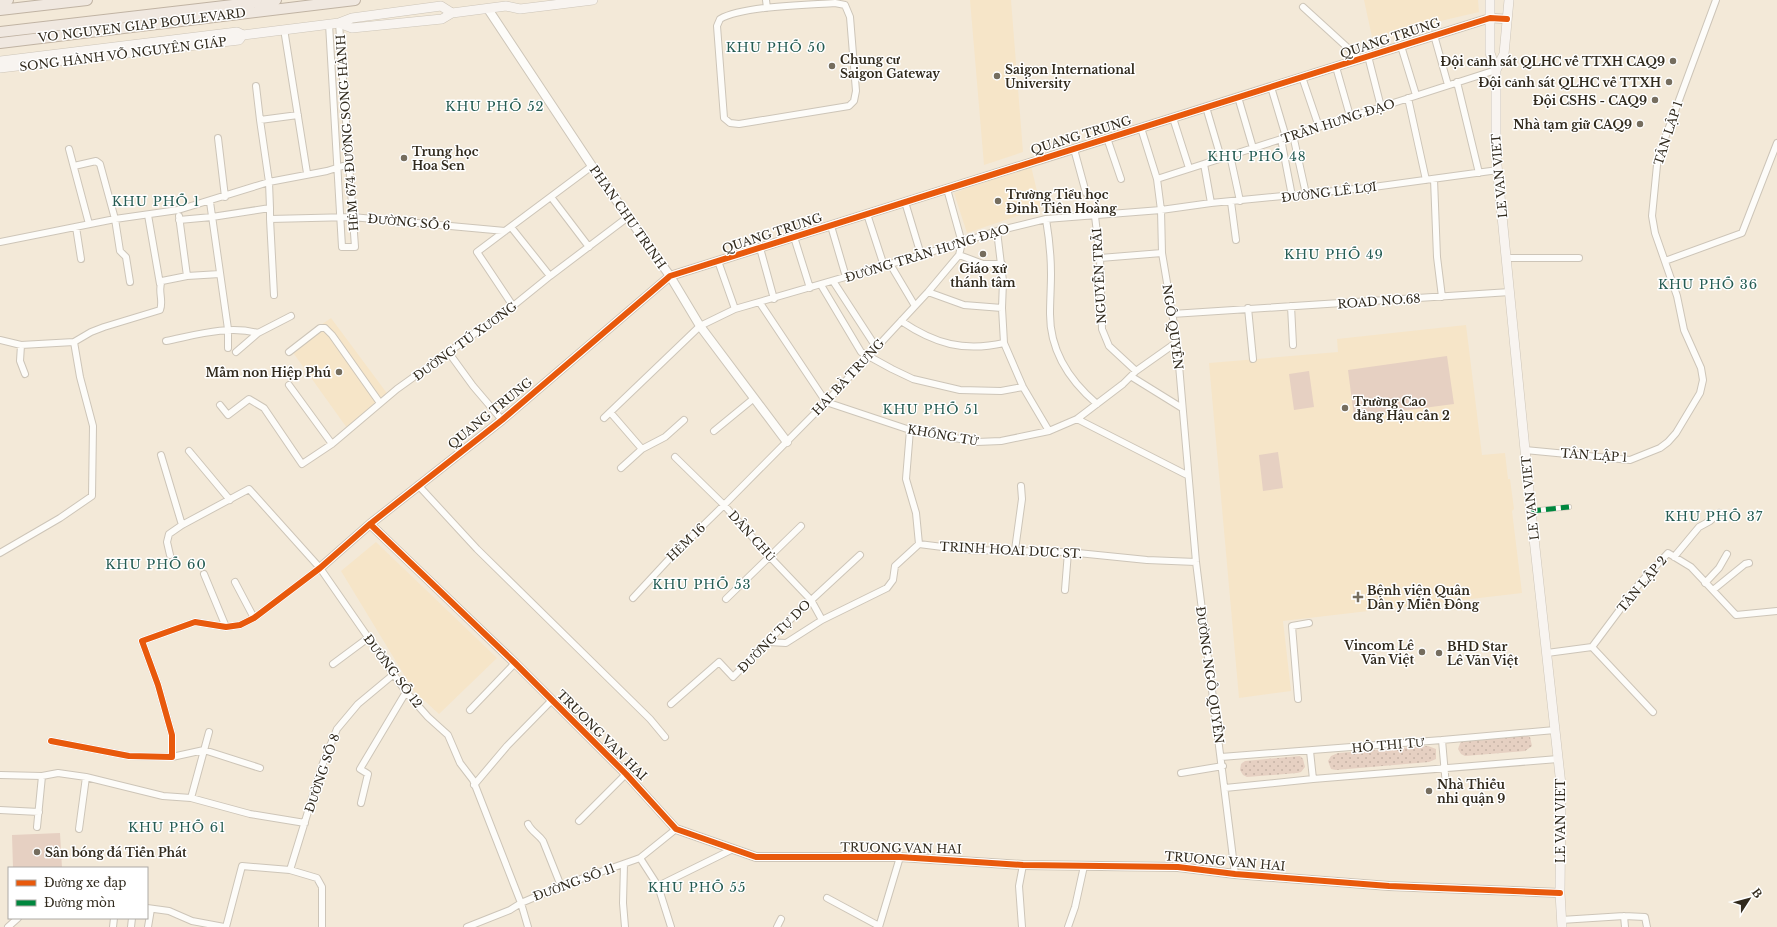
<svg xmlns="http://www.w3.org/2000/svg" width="1777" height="927" font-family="'Libre Baskerville',serif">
<defs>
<pattern id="park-dots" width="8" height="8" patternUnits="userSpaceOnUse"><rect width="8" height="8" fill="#e6d0c2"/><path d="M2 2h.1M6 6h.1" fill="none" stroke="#c6b3a6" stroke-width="1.8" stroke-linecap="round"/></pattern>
</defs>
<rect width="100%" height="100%" fill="#f3e9d8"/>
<path fill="#f6e5c8" d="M970 0H1011L1023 152 984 165Z
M1364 0H1478L1479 12 1372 37Z
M1031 166 1041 208 967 233 954 193Z
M331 318 389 396 347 428 289 347Z
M1466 325 1482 455 1505 453 1508 479H1510L1514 509 1512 511 1522 593 1283 621 1291 691 1239 698 1209 363 1338 352 1337 339Z
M376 542 497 658 439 714 414 691 341 571Z"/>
<path fill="#e6d0c2" d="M1447 356 1454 404 1354 417 1348 370Z
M1309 371 1314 407 1294 410 1289 374Z
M1278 452 1283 488 1263 491 1259 455Z
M60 833 62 868H13L12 835Z"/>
<path fill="url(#park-dots)" d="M1526 735 1530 737 1532 746 1525 751 1465 756 1461 754 1458 749 1461 741Z
M1428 746 1436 749V759L1429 762 1336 770 1331 769 1328 761 1331 756 1338 753Z
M1300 756 1303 759 1305 767 1301 772 1297 773 1247 777 1243 775 1240 770 1241 764 1245 761Z"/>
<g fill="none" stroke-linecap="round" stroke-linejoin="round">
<g stroke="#cdc5b8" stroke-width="6">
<path id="pedestrian" d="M1531 511 1569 507"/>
</g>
<g stroke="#cdc5b8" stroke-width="8">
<path id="minor" d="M766 0 767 8
M835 3 845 5 850 17 856 91 854 101 849 106 739 124 730 123 724 118 717 26 720 19C743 6 806 5 835 3Z
M1303 7 1360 59
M329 24 342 247H355L339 23
M284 29 307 173
M1434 35 1448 85
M1401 46 1416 95
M1368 56 1381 107
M1336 67 1350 116
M1302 77 1319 127
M1457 82 1479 173
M256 86 260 120
M1271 87 1286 137
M1238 97 1253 148
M1408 98 1426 180
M1206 107 1221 158
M1173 118 1189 168
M1141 128 1157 179 1161 210 1162 253 1177 342 1196 562 1235 874
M1293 135 1306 194
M218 138 225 197
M1107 138 1121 179
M1281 139 1292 196
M69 149 89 224
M1074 149 1086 193
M1230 155 1240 201
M1204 164 1211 203
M74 166 96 161 100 164 115 219 120 251 126 257 130 282
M1157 179 1496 70
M1434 179 1437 257 1442 297
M551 197 589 247
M210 202 228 329V348
M905 202 921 255
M1231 202 1236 240
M270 208 269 182 260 120 298 115
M867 214 884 266
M148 215 160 284
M179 216 187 276
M1095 216 1100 258 1102 329 1109 346 1136 371
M270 219 274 295
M1046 219C1049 237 1051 255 1051 274 1051 287 1050 301 1050 314 1050 351 1070 381 1097 404
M179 220 212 217 270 208V219L352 217 505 231
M831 226 846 277
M76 227 81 259
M511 227 550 276
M997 231 1003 281 1002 308 1004 343 1023 387 1049 431
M794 237 810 288
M0 242 115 219 178 210 269 182 327 171 349 164
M760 248 774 299
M959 255 983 264H1002
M1100 258 1162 253
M1506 258H1579
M718 261 735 309
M1665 261 1742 233 1777 143
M890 264 915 306
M833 281 876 347
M821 285 861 352 892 369 913 379 960 390 1001 391 1023 387
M928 292 964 305 1002 308
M760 303 826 402 910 430 977 442 1001 441 1049 431 1077 419 1123 384 1136 371 1177 342
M513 306 477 252 592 166
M1291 306 1293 345
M1248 308 1253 359
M1172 314 1510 292
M901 321C935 344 964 352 1004 343
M0 340 21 345 74 342 91 332 104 327 160 310C164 301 157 289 162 281L187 276 220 274
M166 341C196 335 228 325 258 333L291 316
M21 345 20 361 25 374
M236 352 258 333
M289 352 320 328H325L332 335 380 403
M449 353 473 386 502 420
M1132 377 1182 408
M289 385 332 444
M220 405 228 415 249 399 264 408 302 464 332 444 397 389 513 306 550 276 628 217
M610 412 642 449 621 468
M604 418 700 326 735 309 921 255 997 231 1046 219 1161 210 1211 203 1366 188 1498 170
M1077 419 1187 475
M910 430 906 479 916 513 919 544
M714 431 753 399
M642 449 665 437 684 420
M1525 450 1630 460 1660 448 1668 442 1676 433 1700 393 1703 380 1701 368 1684 330 1677 296 1655 233 1652 216 1657 165 1661 149 1716 0
M189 451 230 500
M161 455 182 525
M675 457 724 505 770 557 811 600 822 620
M418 485 477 549 650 719 665 737
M1015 550 1022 499 1021 486
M0 553 60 518 92 496 93 426 80 377 74 342
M170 555 167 542 169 534 182 525 249 489 320 568 406 692 428 717 448 735 460 763 473 780 521 903 528 927
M1674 557 1699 527 1710 521 1719 513
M204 574 226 627
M235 582 254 618
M1705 583 1719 568 1727 554
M1065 590 1068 552
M1713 590 1745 564 1749 563
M633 598 671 557 724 505 826 402 928 292 959 255 962 243 947 189
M726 599 801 526
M769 642 786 643 822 620 887 588 893 580 895 566 919 544 966 550 1068 552 1147 560 1196 562
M1592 647 1653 712
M1547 653 1592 647 1639 584 1668 553 1691 567 1736 615 1777 611
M333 664 368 638
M1298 699 1292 626 1309 623
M671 704 719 662 733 677 780 629 860 555
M470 710 515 663
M1442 740 1446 786
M51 741 129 756 172 757V735L158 685 142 641 195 622 226 627 240 625 254 618 320 568
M1310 751 1313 779
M172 757 204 750 260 768
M1221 757 1442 740 1555 730
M1181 773 1223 766
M0 775 42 776 58 773 86 777 163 796 191 798 250 814 305 823
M474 785 507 746 552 700
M1225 788 1313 779 1558 759
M191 798 209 732
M361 803 368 774 360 769 406 692
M0 810 39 812
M579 821 626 774
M528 824C531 831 538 834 543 841L561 886
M37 827 42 776
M79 829 86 777
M640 858 658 886 671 927
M624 864 623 903 625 927
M290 870 323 763 337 729 358 704 394 674
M658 886 733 849
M827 898 879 926
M147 908 169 911 192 921 224 927
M1624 916 1625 927
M1561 920 1624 916 1645 917 1647 927
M8 927 18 918
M113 927 114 918
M131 927 132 918
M148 927 151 909
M226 927 242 866 290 870 317 878 322 887V927
M467 927 510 910 521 903 561 886 640 858 676 829
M777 927 781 919
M879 927 900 857
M1022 927 1019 886 1023 865
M1068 927 1075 907 1084 866"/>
</g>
<g stroke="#cdc5b8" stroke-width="10">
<path id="tertiary" d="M488 9 592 166 670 276 700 326 787 442
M370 524 515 663 626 774 676 829 756 857H900L1023 865 1178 867 1235 874 1389 886 1560 893
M320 568 370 524 502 420 670 276 1490 18 1507 19"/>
</g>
<g stroke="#cdc5b8" stroke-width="10">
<path id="secondary" d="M1490 0V53L1496 70V155L1531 511 1561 785 1560 893 1562 927
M339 23 352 28 442 19 452 13 506 6 520 9 593 0
M0 61 237 32 243 35 339 23 352 18 441 6 452 13
M0 68 239 40 243 35
M1496 70 1504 54 1509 0"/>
</g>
<g stroke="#c0b3a3" stroke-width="12">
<path id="trunk" d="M0 1 8 0
M0 10 87 0
M0 32 276 0
M0 43 355 0"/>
</g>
<use href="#pedestrian" stroke="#fdfcf9" stroke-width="4.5"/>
<use href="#minor" stroke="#fdfcf9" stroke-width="6"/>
<use href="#tertiary" stroke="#fdfcf9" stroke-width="8"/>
<use href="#secondary" stroke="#f8f4f0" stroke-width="9"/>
<use href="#trunk" stroke="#f0e8e0" stroke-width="10"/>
<path stroke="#00873e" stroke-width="5" stroke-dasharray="10 5" stroke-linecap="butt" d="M1531 511 1569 507"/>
<g stroke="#fff" stroke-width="8">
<path id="cycleway" d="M370 524 515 663 626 774 676 829 756 857H900L1023 865 1178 867 1235 874 1389 886 1560 893
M51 741 129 756 172 757V735L158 685 142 641 195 622 226 627 240 625 254 618 320 568 370 524 502 420 670 276 1490 18 1507 19"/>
</g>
<use href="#cycleway" stroke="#e8590c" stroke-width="6"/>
</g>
<g fill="#756d5e" stroke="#fff" stroke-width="1.5">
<circle cx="1673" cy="61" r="4"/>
<circle cx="832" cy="66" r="4"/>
<circle cx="997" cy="76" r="4"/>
<circle cx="1669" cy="82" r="4"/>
<circle cx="1655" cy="100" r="4"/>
<circle cx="1640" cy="124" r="4"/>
<circle cx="404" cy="158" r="4"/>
<circle cx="998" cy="201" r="4"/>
<circle cx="983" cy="254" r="4"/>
<circle cx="339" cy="372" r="4"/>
<circle cx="1345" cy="408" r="4"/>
<path d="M1356 591h4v4h4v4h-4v4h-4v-4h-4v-4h4z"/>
<circle cx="1422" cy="652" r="4"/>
<circle cx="1439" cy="653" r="4"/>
<circle cx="1429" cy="791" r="4"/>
<circle cx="37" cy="852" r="4"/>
</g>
<g text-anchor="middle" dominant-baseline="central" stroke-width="3" stroke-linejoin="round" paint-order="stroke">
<g font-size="12" fill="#312a1d" stroke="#fff">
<text transform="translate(142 25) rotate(-7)">VO NGUYEN GIAP BOULEVARD</text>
<text transform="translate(1390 38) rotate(-18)">QUANG TRUNG</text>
<text transform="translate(123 54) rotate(-7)">SONG HÀNH VÕ NGUYÊN GIÁP</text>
<text transform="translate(1338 121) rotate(-18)">TRẦN HƯNG ĐẠO</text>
<text transform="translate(347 133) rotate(-94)">HẺM 674 ĐƯỜNG SONG HÀNH</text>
<text transform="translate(1668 133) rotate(-72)">TÂN LẬP 1</text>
<text transform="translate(1081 135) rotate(-17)">QUANG TRUNG</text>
<text transform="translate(1499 176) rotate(-95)">LE VAN VIET</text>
<text transform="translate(1329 192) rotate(-7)">ĐƯỜNG LÊ LỢI</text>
<text transform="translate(628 217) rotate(55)">PHAN CHU TRINH</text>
<text transform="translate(409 222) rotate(5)">ĐƯỜNG SỐ 6</text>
<text transform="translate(772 233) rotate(-18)">QUANG TRUNG</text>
<text transform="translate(927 253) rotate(-17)">ĐƯỜNG TRẦN HƯNG ĐẠO</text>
<text transform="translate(1099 276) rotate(-93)">NGUYỄN TRÃI</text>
<text transform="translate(1379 301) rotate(-4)">ROAD NO.68</text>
<text transform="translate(1173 327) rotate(82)">NGÔ QUYỀN</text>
<text transform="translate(465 341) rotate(-36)">ĐƯỜNG TÚ XƯƠNG</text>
<text transform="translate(848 377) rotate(-47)">HAI BÀ TRƯNG</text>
<text transform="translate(490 413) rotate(-39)">QUANG TRUNG</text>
<text transform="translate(943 435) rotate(10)">KHỔNG TỬ</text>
<text transform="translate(1594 455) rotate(4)">TÂN LẬP 1</text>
<text transform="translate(1530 498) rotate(-96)">LE VAN VIET</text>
<text transform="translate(752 536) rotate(48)">DÂN CHỦ</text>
<text transform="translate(686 542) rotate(-44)">HẺM 16</text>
<text transform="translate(1011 550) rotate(3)">TRINH HOAI DUC ST.</text>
<text transform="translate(1642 584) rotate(-50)">TÂN LẬP 2</text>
<text transform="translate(774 636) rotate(-45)">ĐƯỜNG TỰ DO</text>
<text transform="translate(393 671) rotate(53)">ĐƯỜNG SỐ 12</text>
<text transform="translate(1210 675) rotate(82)">ĐƯỜNG NGÔ QUYỀN</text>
<text transform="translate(602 735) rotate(45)">TRUONG VAN HAI</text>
<text transform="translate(1388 745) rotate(-5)">HỒ THỊ TƯ</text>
<text transform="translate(322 773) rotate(-71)">ĐƯỜNG SỐ 8</text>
<text transform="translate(1560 821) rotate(-90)">LE VAN VIET</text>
<text transform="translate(901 848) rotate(1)">TRUONG VAN HAI</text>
<text transform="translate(1225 861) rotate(5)">TRUONG VAN HAI</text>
<text transform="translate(574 882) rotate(-20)">ĐƯỜNG SỐ 11</text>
</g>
<g font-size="12" font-weight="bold" fill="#312a1d" stroke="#fff" text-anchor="start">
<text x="840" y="59">Chung cư<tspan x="840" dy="14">Saigon Gateway</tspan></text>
<text x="1665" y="61" text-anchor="end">Đội cảnh sát QLHC về TTXH CAQ9</text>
<text x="1005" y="69">Saigon International<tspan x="1005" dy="14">University</tspan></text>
<text x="1661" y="82" text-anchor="end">Đội cảnh sát QLHC về TTXH</text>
<text x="1647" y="100" text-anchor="end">Đội CSHS - CAQ9</text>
<text x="1632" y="124" text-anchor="end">Nhà tạm giữ CAQ9</text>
<text x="412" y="151">Trung học<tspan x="412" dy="14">Hoa Sen</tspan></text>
<text x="1006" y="194">Trường Tiểu học<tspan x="1006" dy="14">Đinh Tiên Hoàng</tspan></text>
<text x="983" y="268" text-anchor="middle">Giáo xứ<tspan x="983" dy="14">thánh tâm</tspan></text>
<text x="331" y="372" text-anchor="end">Mầm non Hiệp Phú</text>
<text x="1353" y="401">Trường Cao<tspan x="1353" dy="14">đẳng Hậu cần 2</tspan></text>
<text x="1367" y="590">Bệnh viện Quân<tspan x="1367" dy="14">Dân y Miền Đông</tspan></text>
<text x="1414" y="645" text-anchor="end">Vincom Lê<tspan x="1414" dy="14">Văn Việt</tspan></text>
<text x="1447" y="646">BHD Star<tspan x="1447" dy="14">Lê Văn Việt</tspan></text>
<text x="1437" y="784">Nhà Thiếu<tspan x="1437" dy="14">nhi quận 9</tspan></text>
<text x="45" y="852">Sân bóng đá Tiến Phát</text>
</g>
<g font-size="13" letter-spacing="1" fill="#255c53" stroke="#fff">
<text x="776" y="47">KHU PHỐ 50</text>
<text x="495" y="106">KHU PHỐ 52</text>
<text x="1257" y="156">KHU PHỐ 48</text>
<text x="156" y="201">KHU PHỐ 1</text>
<text x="1334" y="254">KHU PHỐ 49</text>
<text x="1708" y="284">KHU PHỐ 36</text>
<text x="931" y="409">KHU PHỐ 51</text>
<text x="1714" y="516">KHU PHỐ 37</text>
<text x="156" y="564">KHU PHỐ 60</text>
<text x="702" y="584">KHU PHỐ 53</text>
<text x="177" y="827">KHU PHỐ 61</text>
<text x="697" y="887">KHU PHỐ 55</text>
</g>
</g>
<rect x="8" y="867" width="140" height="52" fill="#ffffff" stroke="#adaaa5"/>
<rect x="16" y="880" width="20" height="6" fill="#e8590c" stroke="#adaaa5"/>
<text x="44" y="887" font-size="12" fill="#312a1d">Đường xe đạp</text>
<rect x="16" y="900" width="20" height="6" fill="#00873e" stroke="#adaaa5"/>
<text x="44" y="907" font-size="12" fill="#312a1d">Đường mòn</text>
<g transform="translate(1749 899) rotate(54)" stroke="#ffffff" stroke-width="3" paint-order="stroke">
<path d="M0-3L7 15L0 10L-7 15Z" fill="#312a1d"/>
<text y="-6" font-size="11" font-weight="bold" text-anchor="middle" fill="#312a1d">B</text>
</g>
</svg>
